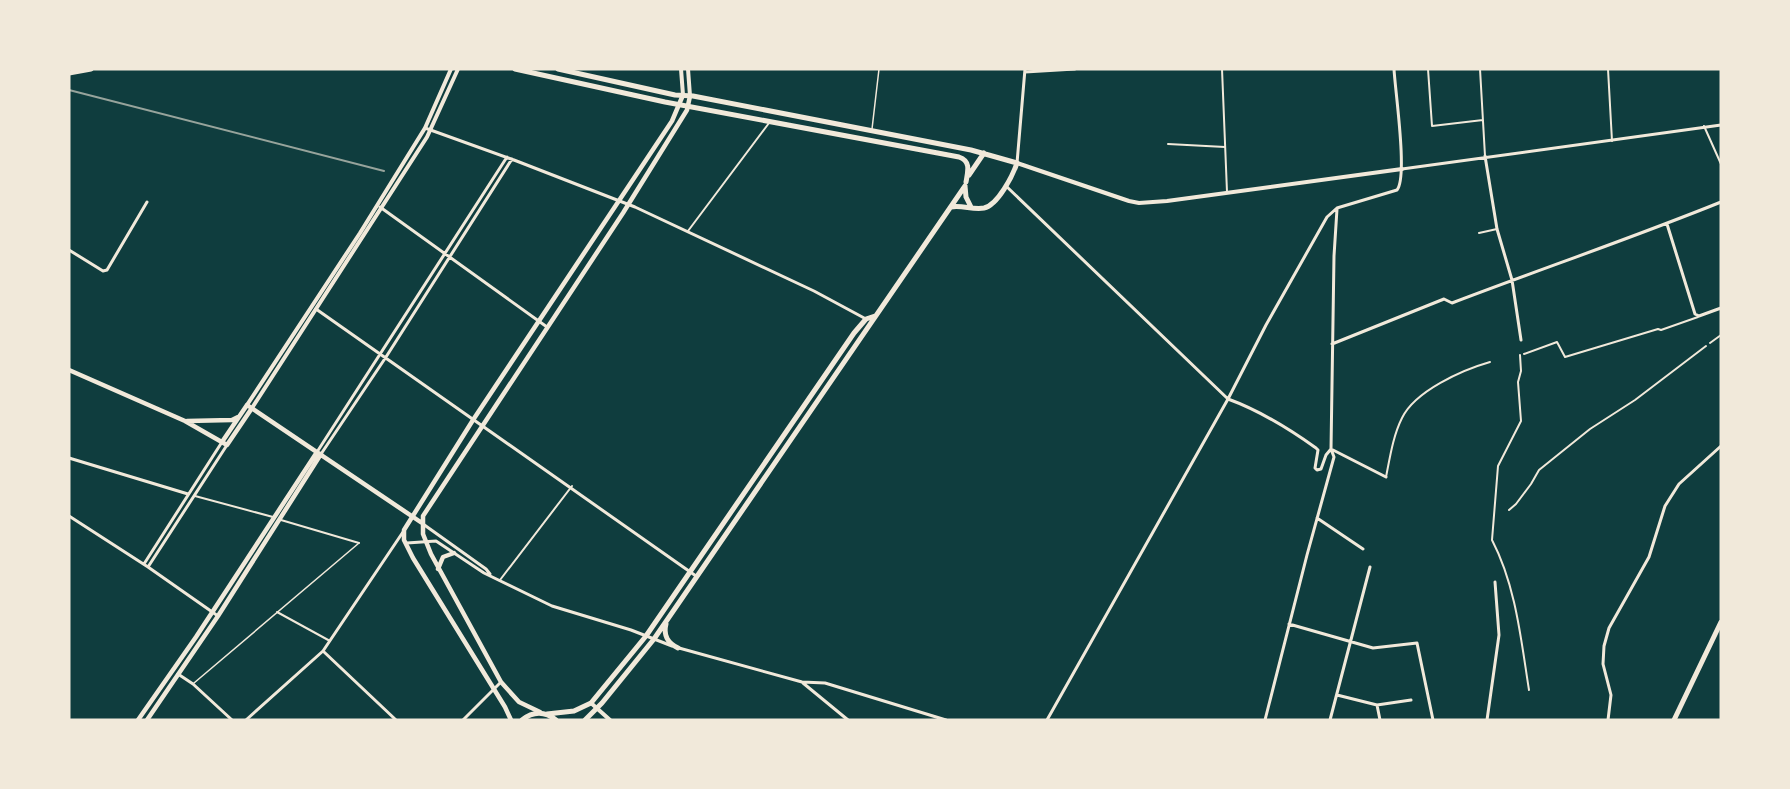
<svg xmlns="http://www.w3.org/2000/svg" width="1790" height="789" font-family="'Varela Round',sans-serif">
<rect width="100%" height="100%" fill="#0f3d3e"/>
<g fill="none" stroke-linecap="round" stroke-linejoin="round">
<path stroke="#f1e9da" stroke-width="1.5" d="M872 129 879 69
M194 683 359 543"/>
<path stroke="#f1e9da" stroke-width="2" d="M1222 69 1227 192
M1428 69 1432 126 1483 120
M1480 69 1485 156
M1608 69 1612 141
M1704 126 1721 164
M1168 144 1225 147
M688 231 769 123
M1479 233 1497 229
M1710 343 1721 335
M1524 354 1557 342 1565 357 1658 329 1661 330 1698 317
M1520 355 1521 371 1518 382 1521 421 1498 466 1492 540C1516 586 1521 640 1529 690
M1386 477C1390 457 1393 436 1402 418 1415 391 1462 370 1490 362
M195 496 273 517
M1509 510 1516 504 1531 484 1539 470 1590 429 1635 400 1706 346
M281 520 359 543
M500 580 572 486
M277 612 330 641"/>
<path stroke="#f1e9da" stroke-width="3" d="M1025 72 1075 69
M425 128 514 160 635 207 814 291 866 319
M1485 156 1497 229 1512 280 1521 340
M1017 163 1025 69
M1402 169 1721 125
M1006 186 1228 399C1261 411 1288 428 1316 448L1318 450 1315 468 1317 470 1321 469 1326 455 1331 449
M380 207 547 327
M1667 224 1695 314 1699 316 1721 308
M69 250 103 271 107 270 147 202
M316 309 696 576
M1332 344 1444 299 1452 303C1541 269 1632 238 1721 202
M1333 450 1386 477
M317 452 507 157
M321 454 386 357 512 159
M69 458 188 494
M69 516 148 567 218 616
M1317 518 1363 549
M423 524 486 569 490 574
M407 543 436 541 484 573 552 606 631 630 672 646
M144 564 222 442
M148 567 227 445
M1289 624 1373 648 1417 643 1433 720
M679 648 802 682 825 683 946 720
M323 651 396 720
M178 674 193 684 232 720
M803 683 848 720
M1337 695 1377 705 1411 700
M1377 705 1380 720
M246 720 323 651 403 532
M463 720 501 682
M1047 720 1228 399 1266 325 1327 217 1337 208 1397 190C1408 177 1395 90 1394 69
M1265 720 1307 555 1334 457 1331 449 1334 256 1337 209
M1330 720 1370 567
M1487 720 1499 635 1495 582
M1608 720 1611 695 1603 664 1604 646 1609 628 1649 557 1665 506 1679 484 1721 446"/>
<path stroke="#f1e9da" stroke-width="4" d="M681 69 683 95
M688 69 690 96
M1017 163 1129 201 1139 203 1167 201 1402 169
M247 405 360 233 425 128 451 69
M252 408 427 137 458 69
M591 703 610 720"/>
<path stroke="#f1e9da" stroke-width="4.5" d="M69 370 185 421 227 445 252 408
M187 421 232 420 238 417
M222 442 247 405 422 523
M438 569 443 557 454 553
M540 712 519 702 501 682 431 554 423 534V516L623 213 687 110 690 96
M138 720 196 637 317 452
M147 720 218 616 321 454
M511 720 505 707 413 558 404 540V530L473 420 672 121 683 95"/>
<path stroke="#f1e9da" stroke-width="5" d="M515 69 665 102 959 157C971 161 968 171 966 182
M558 69 675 95 693 96 971 150 1017 163C1013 175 998 205 984 208 973 210 962 205 951 207
M969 175 984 153
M965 186 966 197 971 207
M666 624C663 636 668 643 678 648
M547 714 574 711 591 703 646 636 854 333 866 319 875 316
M522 720C533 711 545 711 556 720
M585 720 602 703 654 639 965 186"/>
<path stroke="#f1e9da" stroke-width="5" d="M69 73 91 69
M1674 720 1721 622"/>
<path stroke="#97a49c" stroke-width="2" d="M69 90 384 171"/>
</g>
<rect width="1790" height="789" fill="none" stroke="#f1e9da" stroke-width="141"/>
</svg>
